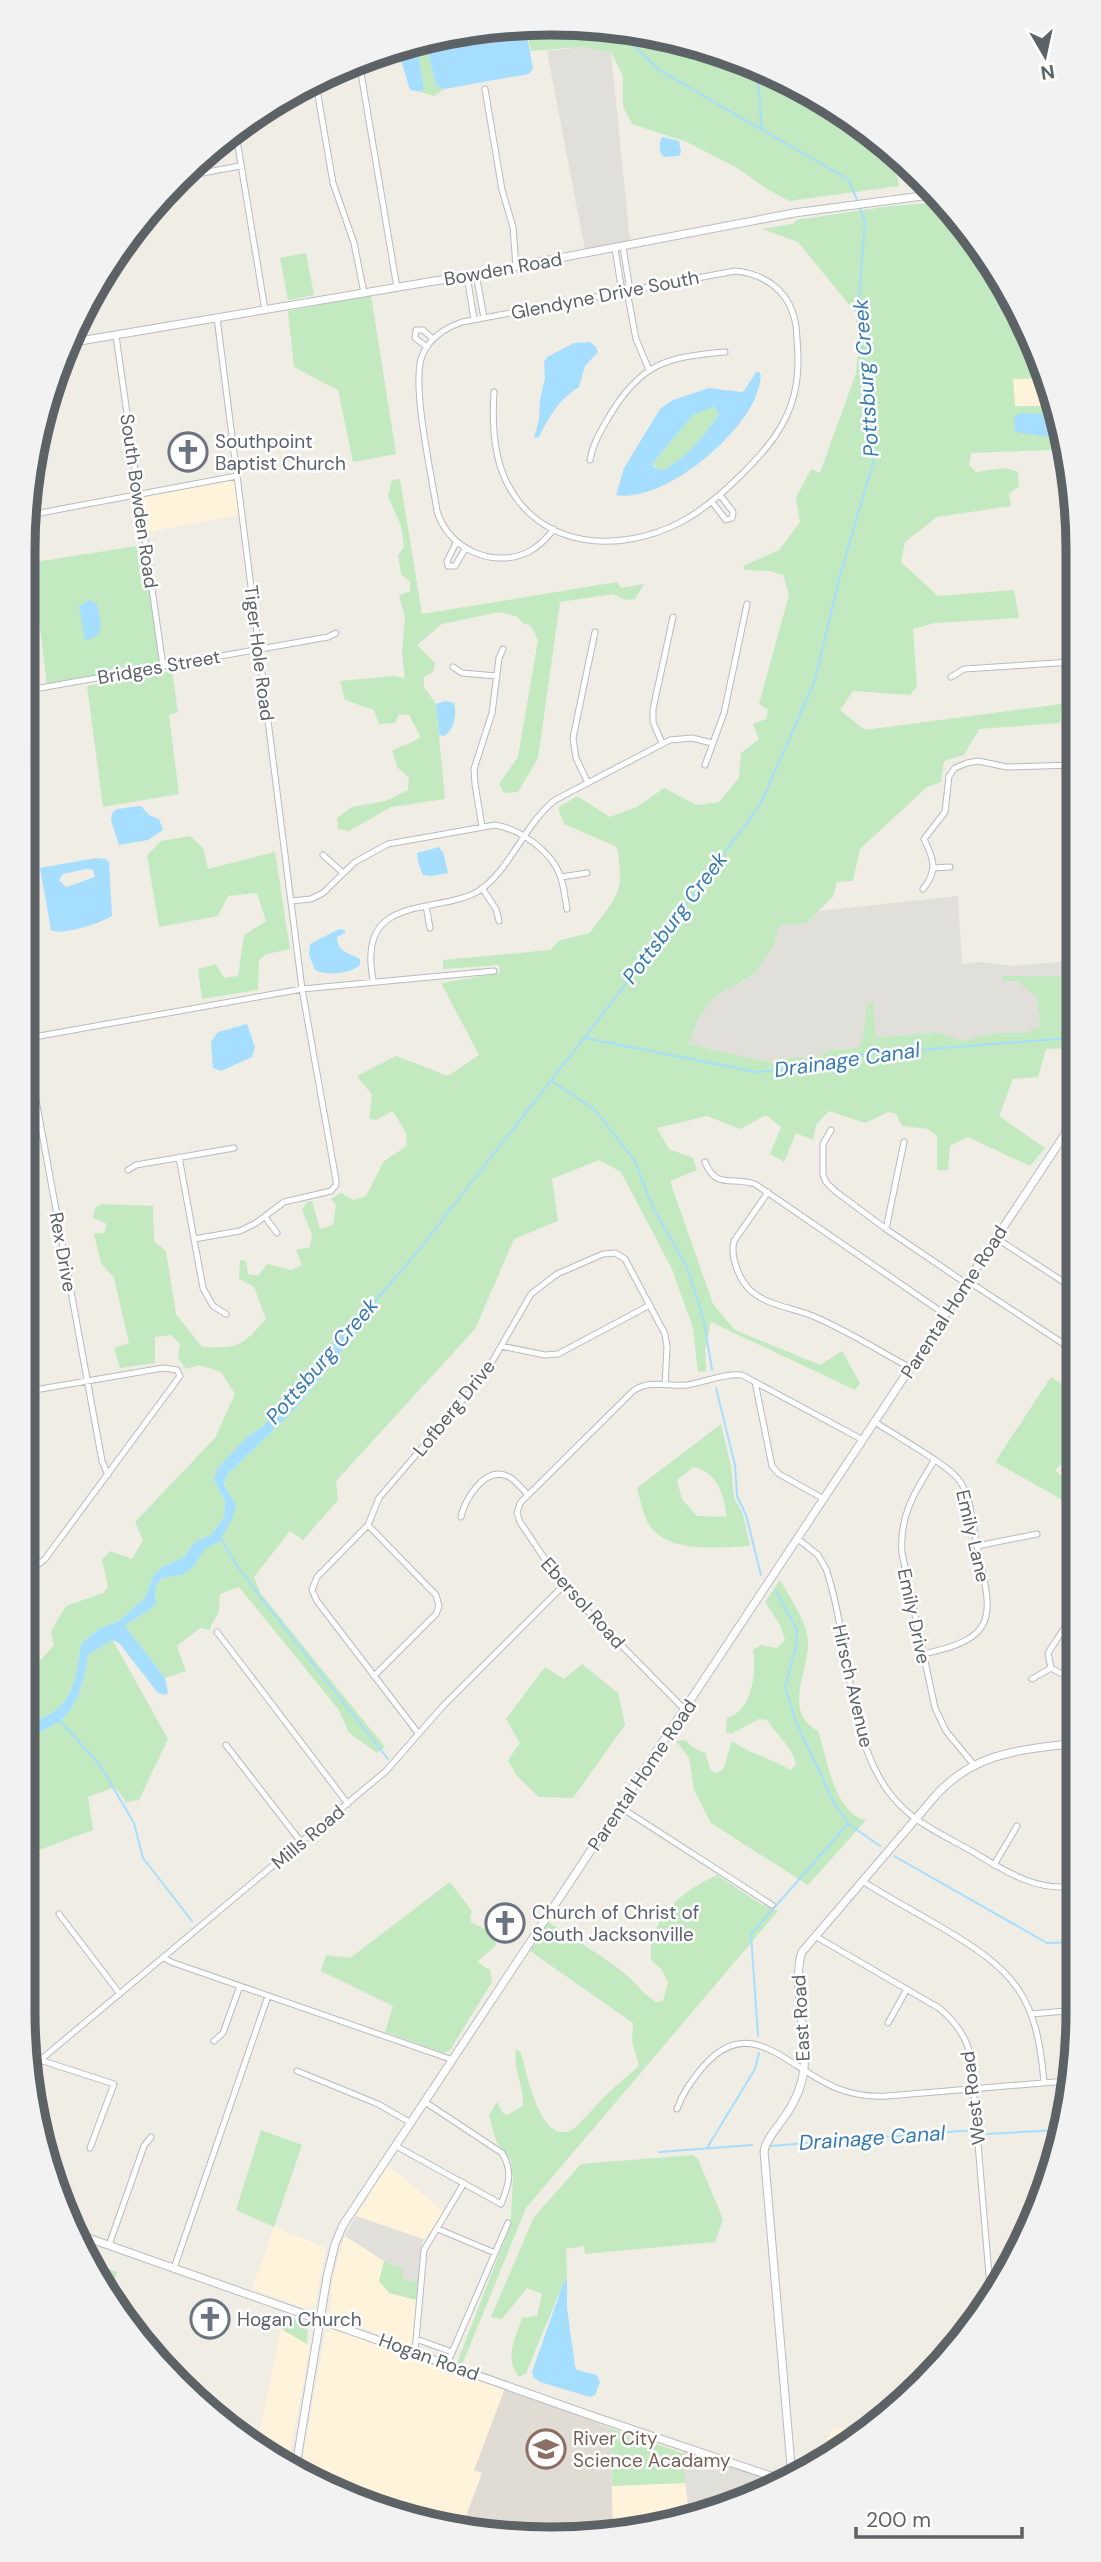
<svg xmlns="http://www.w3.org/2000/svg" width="1101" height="2562" font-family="'DM Sans',sans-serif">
<rect width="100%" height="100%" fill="#f0ede5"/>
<path fill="#fff4db" d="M1042 378 1051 406H1015L1013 379Z
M232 480 235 482 240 515 145 532 141 500 143 496Z
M388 2165 443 2211 435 2227 423 2239 356 2216Z
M274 2227 326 2248 315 2304 311 2308 307 2309 252 2289Z
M345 2236 384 2261 379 2281 389 2293 416 2300 412 2347 330 2315 333 2276Z
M281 2329 310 2345 287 2469 257 2444Z
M334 2329 506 2386 474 2470 482 2473 461 2530 448 2529 300 2474 325 2333Z
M834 2426 857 2433 822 2462 821 2450Z
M686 2483 689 2516 653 2529 613 2533 610 2489 612 2486Z"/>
<path fill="#e1dfd9" d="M581 47 611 52 630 242 585 250 547 51Z
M958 896 962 964 981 962 1014 966 1071 961 1066 976H1003L1018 981 1037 998 1040 1027 1025 1033H996L962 1041 936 1032 875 1038 873 1003 867 1004 863 1037 859 1047 843 1050 832 1049 817 1058H791L773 1063 688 1044 699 1018 714 997 753 975 774 946 779 926 806 923 818 911Z
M356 2216 423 2239 418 2282 402 2279V2268L384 2261 345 2236Z
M685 2449 778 2482 689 2516 682 2453Z"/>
<path fill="#e0dcd3" d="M506 2386 610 2428 613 2533 520 2536 461 2530 482 2473 474 2470Z"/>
<path fill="#c2e9c0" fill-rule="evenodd" d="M525 24 620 27 721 51 844 112 894 156 899 186 789 201 767 189 737 168 687 142 632 124 623 106V76L611 52 581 47 531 51Z
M425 39 436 86 444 89 434 96 421 92 424 89 416 40Z
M947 202 1024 317 1042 378 1013 379 1015 406H1051L1056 424 1058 450 1054 446 1051 450 971 453 969 465 976 472 1005 468 1018 472 1019 486 1009 494 1011 506 937 517 905 542 901 562 938 596 1014 590 1019 618 935 623 913 629 917 686 910 695 853 691 840 710 865 730 1062 704 1060 723 979 729 964 755 944 761 941 782 927 787 860 849 853 881 837 882 833 897 806 923 779 926 774 946 753 975 714 997 699 1018 688 1044 773 1063 791 1058H817L832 1049 843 1050 859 1047 863 1037 867 1003 873 1002 876 1038 936 1032 962 1041 996 1033H1025L1040 1027 1037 998 1018 981H1002L1003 976H1066L1071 995V1048L1046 1049 1038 1077 1013 1079 999 1116 1045 1148 1030 1166 968 1137 950 1146 948 1170H937V1136L928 1129 902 1126 896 1114 888 1112 865 1123 829 1111 816 1125 813 1140 796 1133 784 1162 770 1154 781 1127 766 1115 740 1129 707 1116 657 1128 669 1149 693 1158 697 1170 670 1181 713 1304 735 1330 820 1365 842 1351 860 1383 855 1390 711 1322 705 1350 706 1371 698 1372 693 1328 672 1269 621 1172 599 1160 552 1179 558 1221 514 1239 475 1329 336 1481 338 1500 303 1540 290 1531 254 1577 261 1594 385 1747 377 1753 349 1733 339 1710 239 1587 220 1594 219 1611 209 1630 200 1628 177 1646 186 1671 165 1678 125 1626 156 1605 155 1588 162 1578 183 1575 193 1567 206 1548 219 1542 236 1505 224 1484 226 1476 295 1409 363 1326 263 1426 246 1438 214 1480 225 1501 224 1517 212 1534 195 1542 183 1558 162 1567 153 1576 145 1598 119 1621 100 1628 81 1644C75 1687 72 1713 23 1724V1715L25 1714 23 1702 28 1695 23 1688 38 1674 37 1664 54 1645 51 1631 66 1606 103 1593 108 1587 102 1560 110 1551 132 1559 143 1540 135 1522 215 1438 235 1394 221 1372 200 1365 186 1369 178 1358 180 1344 171 1335 155 1337V1363L120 1368 114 1348 129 1343 114 1278 101 1263 94 1234 104 1233 107 1224 93 1218 95 1208 102 1204 153 1206 154 1241 166 1251 176 1314 202 1347C239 1348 241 1347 266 1319L254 1287 239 1279 240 1260 246 1261 248 1274 258 1276 267 1264 291 1270 302 1265 296 1250 310 1247 312 1234 302 1210 307 1202 312 1201 320 1229 333 1225 336 1205 331 1199 341 1193 354 1200 366 1196 384 1161 407 1146 406 1133 393 1111 376 1120 369 1119 372 1095 357 1076 396 1056 448 1076 479 1055 441 983 500 973 499 965 443 969V960L550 950 560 940 590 933C617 895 625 895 617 847L564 824 558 808 577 796 610 817 637 807 664 788 697 805 719 802 739 778 741 753 759 739 753 724 766 719 768 710 759 704 789 595 783 575 770 571 745 570 743 566 779 550 800 522 796 498 811 469 820 473 856 373 859 343 855 312 798 242 762 229 793 224 796 220 891 206Z
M306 253 314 295 288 300 280 258Z
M371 295 396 454 353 462 338 390 294 367 288 311Z
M714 407 719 414C703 438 687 457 662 472L652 464 693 415Z
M400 479 422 614 617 582 621 588 644 584 635 599 625 600 613 594 560 602 538 758 518 792 504 793 499 784 518 757 538 640 530 625 522 623 518 617 500 612 442 624 417 645 435 663 433 672 424 677V687L436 704 445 799 391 807 349 831 338 829 337 818 352 807 386 801 408 790 409 778 398 768 392 751C402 744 412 745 420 737 418 728 412 724 410 715L399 714 395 723 379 724 374 710 345 700 340 681 391 676 405 678 402 654 405 617 399 596 410 591V582L401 574 398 555 404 547 401 526 388 496 392 480Z
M143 545 160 663 47 685 37 602 23 604V564Z
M172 671 178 712 169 715 179 794 103 807 87 686Z
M190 836 203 848 208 869 275 852 290 949 267 954 259 960 258 990 202 999 198 969 216 964 224 978 238 976 244 935 266 921 257 893 228 896 218 916 159 927 147 855 161 841Z
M1051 1377 1076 1393 1077 1453 1075 1452 1055 1470 1077 1491 1068 1503 995 1462Z
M721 1424 731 1466 734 1498 743 1514 750 1546C718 1547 664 1555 647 1521 642 1511 640 1498 637 1488ZM693 1467C719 1473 723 1494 727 1517L697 1516 682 1499 677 1480Z
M780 1580C790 1598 806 1620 808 1640 810 1670 781 1711 818 1731 827 1757 834 1814 866 1820L808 1885 711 1823 694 1790 689 1758 676 1741 685 1740 694 1748 705 1753 711 1771 716 1773 723 1770 732 1741C750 1754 771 1758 790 1770L796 1765C794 1749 776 1734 767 1720L759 1719 731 1734 726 1732 727 1718C752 1712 757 1672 753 1650L761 1645 777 1648 785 1640 780 1625 765 1602Z
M112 1639 168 1739 139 1800 126 1802 115 1787 88 1797 93 1830 23 1856V1739C33 1734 45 1731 54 1725 78 1711 84 1680 88 1655Z
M582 1664 618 1693 625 1725 573 1798 539 1797 517 1776 508 1760 520 1743 506 1719 545 1667 564 1679Z
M717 1875 761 1904 778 1911 526 2208 462 2365 457 2363 509 2229 511 2215 513 2177 511 2161 496 2141 489 2115 497 2102 503 2113 507 2115 523 2106C524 2084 513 2072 516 2049L521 2053C527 2073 541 2151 575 2128L608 2093 639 2066 632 2041 633 2023 530 1951 548 1922C573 1938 599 1954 623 1972 635 1982 643 1994 656 2002L663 2001 668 1983 662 1970 651 1960C651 1952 650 1940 654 1933 667 1904 689 1888 717 1875Z
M450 1882 472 1911 470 1916 471 1922 495 1934 496 1945 477 1962 490 1970 492 1982 450 2050 444 2053 385 2032 393 2006 321 1971 326 1955 350 1958Z
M261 2130 302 2145 274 2227 236 2210Z
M693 2155 698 2159 723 2219 715 2242 585 2254 584 2246 566 2249 567 2279 563 2284 526 2373 519 2377C504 2358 515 2339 522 2318L537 2316 542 2294 527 2288 502 2319 491 2317 534 2217 581 2164Z
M384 2261 402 2268 403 2279 418 2282 416 2300 389 2293 379 2281Z
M95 2264 117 2272 109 2298 93 2275 92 2266Z
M284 2315 308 2324 307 2344 281 2329Z
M610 2428 682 2453 686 2483 612 2486Z"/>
<path fill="#a6deff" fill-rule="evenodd" d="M516 24H525L533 69 529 74 444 89 436 86 425 39Z
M416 40 424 89 421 92 410 90 397 47Z
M662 137 679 141 681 152 679 156 664 157C658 152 659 143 662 137Z
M590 342 596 347 598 352 585 366 579 387C559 399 549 417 539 437L534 438 539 419 540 400 545 378 544 362 547 357 574 343Z
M756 372H760C762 381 758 389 755 398 738 439 663 503 616 495L624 468 660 409 673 400 709 388 741 392 744 391ZM714 407 719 414C703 438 687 457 662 471L654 467 652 464 693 415Z
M1020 413 1047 414 1049 437 1015 432 1014 417Z
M89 600 97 604C100 620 107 638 85 640L79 606Z
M445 701 454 703C457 714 454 731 444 736L439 735 436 704Z
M141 806 149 815 159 819 163 830 148 840 119 845 111 820 112 813 117 809Z
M439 847 443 852 448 873 432 876 423 875 418 862 417 853Z
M96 858 106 859 109 862 112 916C101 923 62 936 51 930L40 868ZM86 869 93 870 95 877 66 887 59 880 63 874Z
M339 929 345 930V933L337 937C338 954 349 952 360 959V965C350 974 327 976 315 970L309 955 310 944Z
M247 1024 255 1047 252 1057 221 1071 213 1068 211 1042 218 1032Z
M354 1321 363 1325 295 1409 226 1476 224 1485 236 1505 233 1517 219 1542 206 1548 193 1567 183 1575 162 1578 155 1588 156 1605 125 1626 165 1678 168 1693 164 1695 158 1693 119 1643 112 1640 88 1655C84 1680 78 1711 54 1725 44 1731 33 1734 23 1739V1724C72 1713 75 1687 81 1644L100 1628 119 1621 145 1598 153 1576 162 1567 183 1558 195 1542 212 1534 224 1517 225 1501 214 1480 217 1469 246 1438 263 1426Z
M567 2279V2308L575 2366 577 2370 597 2375 600 2382 595 2395 590 2397 540 2382 533 2377 532 2372 563 2284Z"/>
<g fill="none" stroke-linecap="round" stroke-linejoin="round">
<path stroke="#a6deff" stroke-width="2" d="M614 27 659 70 849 180 857 200
M757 69 762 130
M585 1038 756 1072 791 1069 803 1064 855 1055 1070 1038
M552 1081 595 1110 635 1161 653 1208 686 1265 691 1279 704 1321 712 1370
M356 1324 418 1251 651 952 760 805 814 683 841 572 875 456 858 314 865 221 860 209
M716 1388 735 1465 737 1496 746 1515 761 1575
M220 1537 237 1566 262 1599 388 1759
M776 1591 797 1630 796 1648 785 1687 796 1722 835 1805 850 1825 880 1846
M59 1720 100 1765 134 1823 143 1858 192 1921
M894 1856 1047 1943 1078 1942
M758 2036 751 1934 848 1824
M986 2134 1059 2130
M771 2146 973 2130
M707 2148 755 2069 759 2053
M659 2152 752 2145"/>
<g stroke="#b7bbc0" stroke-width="7">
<path id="street" d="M359 61 397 288
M315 78 333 183 354 243 364 293
M485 89 502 190 513 227 516 267
M235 128 265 310
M181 177 240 166
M623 247 629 284 627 291 636 339 649 370
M615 249 621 286 627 291
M476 274 484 318
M467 276 474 319
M116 336 163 666
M427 347 415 338 416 330H423L433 339
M494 392C492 422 493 454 506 481 540 550 619 554 681 522 704 510 724 492 743 473 766 450 786 427 794 395 800 371 798 350 796 326 791 293 767 274 735 271L462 322C445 328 429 338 422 356 411 384 432 477 437 511 448 549 494 570 530 551 539 546 547 538 554 529
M590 460C593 443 601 430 610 415 641 363 667 357 725 352
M712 502 726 520 732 518 733 512 720 495
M29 515 237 476
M456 543 447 561 448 566H455L465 549
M453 667 462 673 497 676
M951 677 964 669 1072 662
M23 691 328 637 336 633
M662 743 653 722V709L673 617
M705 765 724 713 747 604
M588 783 576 758 573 738 595 632
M482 827 475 784 474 769 492 713 499 658 503 649
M323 855 343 873
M933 868 950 867
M561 877 587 873
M482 888 496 909 499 921
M923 889C938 871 934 859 924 839L945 812 949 776 955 768 967 763 978 761 1007 767 1075 765
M291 901 311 899 323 893 355 862 388 844 495 825C520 829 551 851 560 875 564 886 565 898 567 909
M426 906 430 928
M373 981C372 973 370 963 371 954 373 894 449 914 483 888 513 864 525 824 555 800L670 740 692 738 712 743
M23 1029 102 1461 108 1475
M23 1039 302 989 494 971
M831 1130 823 1144V1175L826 1182 835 1191 886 1229 967 1284
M179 1157 203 1288 213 1306 226 1314
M705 1162C716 1190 732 1176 755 1184L946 1315
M128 1170 136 1165 234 1148
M768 1192 734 1241C730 1257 739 1279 750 1290 767 1306 795 1308 815 1317 848 1331 879 1351 911 1368
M265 1217 277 1233
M886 1229 904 1142
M996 1238 1076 1290
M194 1239 240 1231 256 1223 284 1202 331 1191 336 1185V1180L302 989 217 318
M968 1281 1076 1352
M501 1346 545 1355 558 1354 650 1305
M755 1382 772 1466 779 1474 824 1499
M23 1392 163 1368 177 1370 180 1376 45 1559 35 1567
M875 1422C894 1435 947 1464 959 1480 971 1496 972 1522 976 1541 990 1610 1006 1638 922 1654
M934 1461C915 1491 899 1516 902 1553L935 1708 946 1731 974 1765
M1067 1474 1077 1481
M461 1517C464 1500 485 1466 507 1476 515 1479 522 1489 528 1495
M368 1525 436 1595 439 1606 436 1614 374 1676
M798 1539 818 1555 826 1569C851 1640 845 1755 903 1808 923 1827 951 1839 975 1853 1008 1873 1037 1892 1078 1886
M977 1546 1037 1534
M23 1613 35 1579V1567L23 1506
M217 1632 348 1804
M1051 1668 1048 1653 1077 1609
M1051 1668 1060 1673 1077 1672
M1032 1679 1051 1668
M685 1710 563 1586 520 1522 517 1513 520 1503 633 1391C650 1379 669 1387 687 1385 705 1382 725 1373 742 1375L863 1440
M418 1733 317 1601 312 1590 317 1577 368 1525 379 1498 485 1374 531 1294 557 1274 603 1254 615 1253 625 1259 665 1334 667 1347 665 1385
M226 1745 301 1842
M620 1807 772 1905
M994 1865 1017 1826
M862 1881C888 1897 915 1912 941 1927 1015 1971 1037 1995 1044 2083
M59 1914 120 1994
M815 1936 939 2008C956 2022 968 2038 971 2060L991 2299
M163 1957 171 1962 453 2060
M1031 2014 1078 2010
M888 2023 907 1989
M214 2041 223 2033 240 1986
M40 2060 114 2084 90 2148
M32 2067 386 1771 443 1706 563 1586
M297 2071 378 2104 411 2123
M677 2109C683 2092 691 2082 702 2068 751 2010 788 2070 839 2089 855 2095 871 2097 887 2096L1067 2081
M396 2146 501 2204C509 2185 513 2171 502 2153L425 2102
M438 2229 495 2253
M109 2245 144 2146 151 2137
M174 2268 268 1996
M416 2339 452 2352
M415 2352 424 2250 464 2183
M447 2364 508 2223"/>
</g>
<g stroke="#b8bcc2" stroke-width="9">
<path id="secondary" d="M68 343 476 274 794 213 937 194
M1063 446 1067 477
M1070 469 1074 747
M74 2233 601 2419 783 2480
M295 2472 327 2277 335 2244 343 2225 1065 1134 1076 1113
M792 2477 764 2151C767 2138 776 2129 783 2119 794 2104 802 2087 804 2069 807 2036 792 1979 802 1952L937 1794C977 1751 1022 1750 1077 1743"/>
</g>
<use href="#street" stroke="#fff" stroke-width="5"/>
<use href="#secondary" stroke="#fff" stroke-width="7"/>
</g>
<defs>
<g id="church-ring" transform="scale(2.0125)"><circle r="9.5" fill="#fff" stroke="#6b7280" stroke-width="1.5"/><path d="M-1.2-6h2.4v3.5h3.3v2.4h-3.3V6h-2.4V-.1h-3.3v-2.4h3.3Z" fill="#6b7280"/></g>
<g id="school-ring" transform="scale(2.0125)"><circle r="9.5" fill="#fff" stroke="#8d6e63" stroke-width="1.5"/><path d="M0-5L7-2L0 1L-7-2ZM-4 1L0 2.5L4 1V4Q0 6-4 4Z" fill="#8d6e63"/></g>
</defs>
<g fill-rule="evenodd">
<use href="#church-ring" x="188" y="452"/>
<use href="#church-ring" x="505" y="1923"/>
<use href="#church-ring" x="210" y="2319"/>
<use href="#school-ring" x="546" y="2449"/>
</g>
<g text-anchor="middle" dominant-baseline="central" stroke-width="5" stroke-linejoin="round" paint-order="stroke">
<g font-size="19" fill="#5c6266" stroke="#fff">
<text transform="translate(503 269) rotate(-10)">Bowden Road</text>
<text transform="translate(605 295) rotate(-11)">Glendyne Drive South</text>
<text transform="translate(139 501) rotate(82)">South Bowden Road</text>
<text transform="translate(259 653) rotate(83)">Tiger Hole Road</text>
<text transform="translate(159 667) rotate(-10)">Bridges Street</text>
<text transform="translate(63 1252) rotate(80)">Rex Drive</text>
<text transform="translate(954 1302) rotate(-57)">Parental Home Road</text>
<text transform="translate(454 1408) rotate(-51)">Lofberg Drive</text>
<text transform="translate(973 1536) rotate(77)">Emily Lane</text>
<text transform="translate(583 1603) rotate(48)">Ebersol Road</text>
<text transform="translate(914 1616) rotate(78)">Emily Drive</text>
<text transform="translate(853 1686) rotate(77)">Hirsch Avenue</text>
<text transform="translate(642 1775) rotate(-56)">Parental Home Road</text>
<text transform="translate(308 1837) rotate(-40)">Mills Road</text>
<text transform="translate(801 2018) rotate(-93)">East Road</text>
<text transform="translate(973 2098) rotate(-97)">West Road</text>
<text transform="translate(429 2357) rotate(20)">Hogan Road</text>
</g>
<g font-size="19" fill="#5b616d" stroke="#fff" text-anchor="start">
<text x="215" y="441">Southpoint<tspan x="215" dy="22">Baptist Church</tspan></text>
<text x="532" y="1912">Church of Christ of<tspan x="532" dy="22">South Jacksonville</tspan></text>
<text x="237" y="2319">Hogan Church</text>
</g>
<g font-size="19" fill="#785e54" stroke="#fff" text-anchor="start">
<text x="573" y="2438">River City<tspan x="573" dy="22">Science Acadamy</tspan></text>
</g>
<g font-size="21" font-style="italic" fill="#377bb1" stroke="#fff">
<text transform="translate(866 378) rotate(-94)">Pottsburg Creek</text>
<text transform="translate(675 918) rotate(-53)">Pottsburg Creek</text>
<text transform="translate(847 1060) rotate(-8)">Drainage Canal</text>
<text transform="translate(322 1361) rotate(-49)">Pottsburg Creek</text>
<text transform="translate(872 2138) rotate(-4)">Drainage Canal</text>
</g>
</g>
<path d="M0 0H1101V2562H0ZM550 35H551A515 515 0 0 1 1066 550V2012A515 515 0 0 1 551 2527H550A515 515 0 0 1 35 2012V550A515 515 0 0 1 550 35Z" fill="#f2f2f3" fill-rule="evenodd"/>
<path fill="none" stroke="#5c6266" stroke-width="9" d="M550 35H551A515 515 0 0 1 1066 550V2012A515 515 0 0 1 551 2527H550A515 515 0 0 1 35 2012V550A515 515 0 0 1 550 35Z"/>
<g transform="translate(1045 56) rotate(171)" stroke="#ffffff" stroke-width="5" paint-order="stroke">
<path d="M0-5L12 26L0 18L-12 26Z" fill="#5c6266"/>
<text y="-10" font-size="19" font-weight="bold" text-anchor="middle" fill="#5c6266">N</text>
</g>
<path d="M856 2527v10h166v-10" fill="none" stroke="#5c6266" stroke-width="3.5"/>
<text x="866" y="2527" font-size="21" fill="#5c6266" stroke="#ffffff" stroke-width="5" paint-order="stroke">200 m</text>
</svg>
